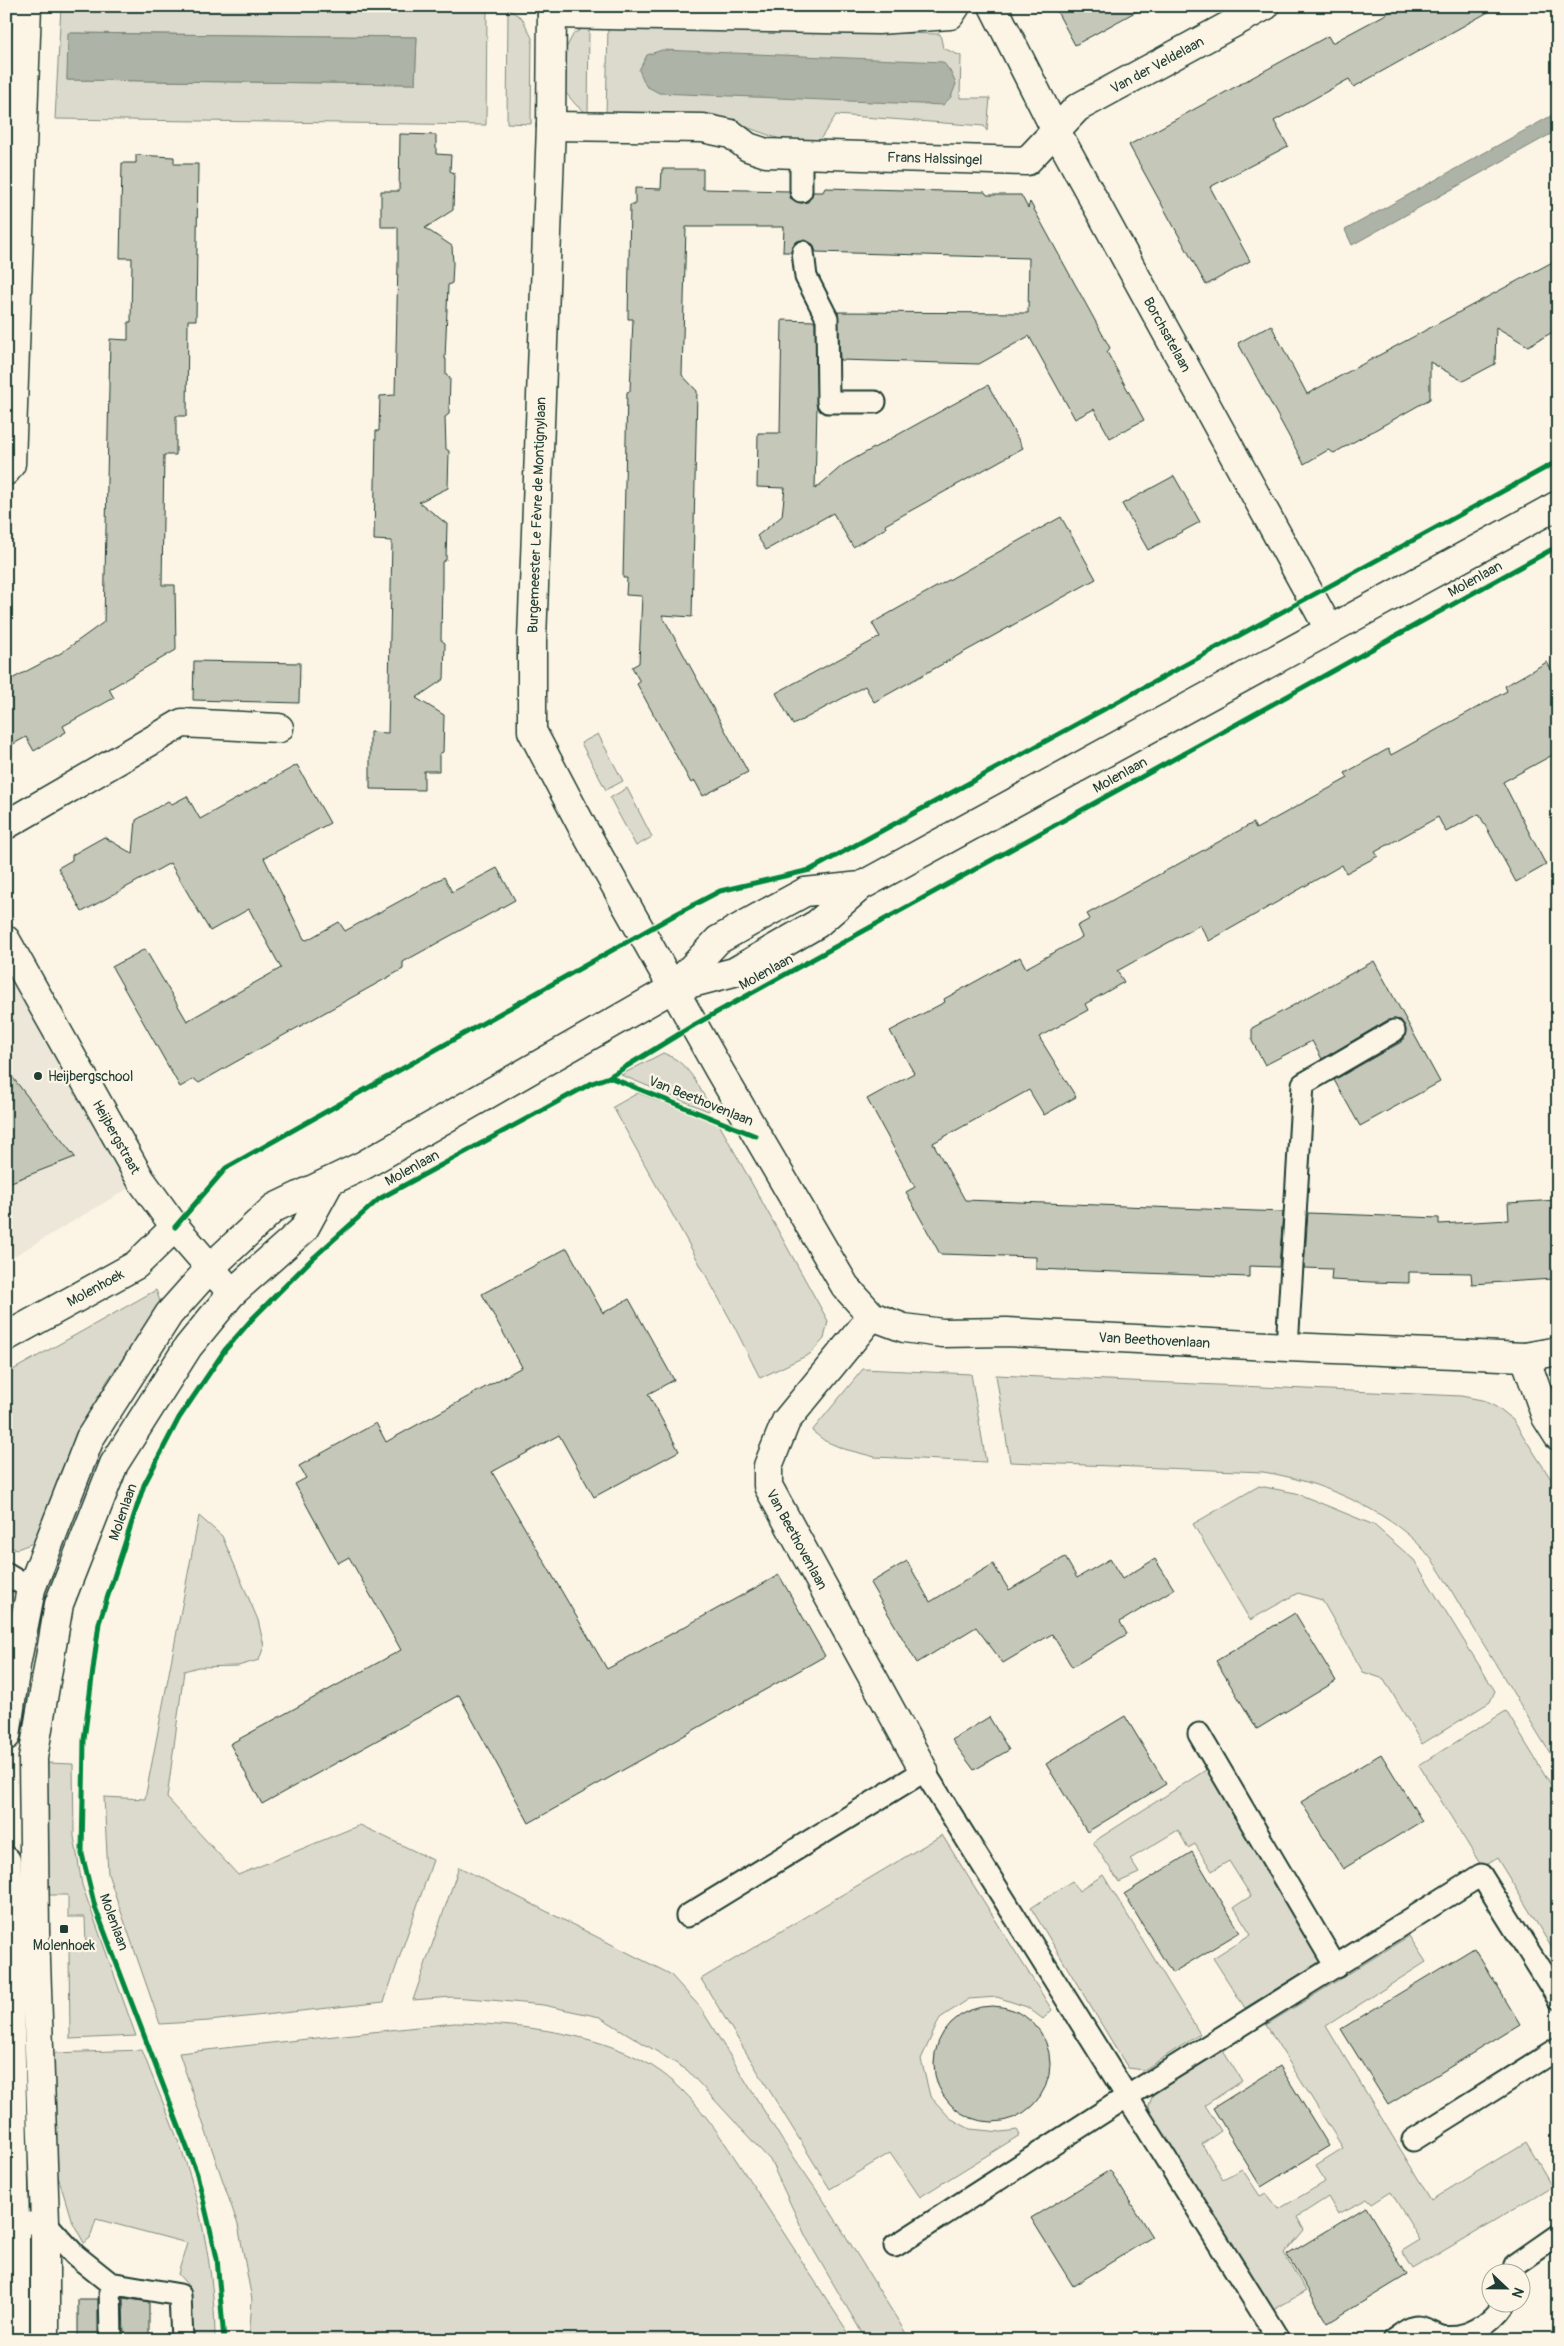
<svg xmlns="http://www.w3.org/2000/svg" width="1564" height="2346" font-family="Pangolin,sans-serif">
<rect width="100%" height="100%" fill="#fcf5e5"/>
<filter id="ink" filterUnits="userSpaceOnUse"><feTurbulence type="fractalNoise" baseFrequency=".02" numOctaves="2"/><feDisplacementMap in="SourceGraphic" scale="10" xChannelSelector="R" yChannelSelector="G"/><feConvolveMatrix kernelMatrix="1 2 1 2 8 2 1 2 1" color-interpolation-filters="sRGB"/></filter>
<g filter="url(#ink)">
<path fill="#ece7d8" d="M6 967 134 1185 6 1261Z"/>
<path fill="#dcdacc" stroke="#7e8c80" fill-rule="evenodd" d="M61 6 487 7 486 125 55 119ZM69 33 417 37 415 84 67 80Z
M508 9 522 18 532 38 531 124 507 123Z
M589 26 588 114 577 106 565 92V50L574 33Z
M608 26 940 34 943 48 961 56 960 98H990L987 131 984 126 836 115 817 144 796 145 724 119 606 117Z
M598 734 623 781 606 790 581 743Z
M627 788 652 837 636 846 610 798Z
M663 1053C689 1062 699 1087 711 1109L708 1111 621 1075Z
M638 1093 719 1124 828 1321 824 1339 810 1354 760 1378 734 1326 613 1107Z
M156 1290 161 1304 107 1381 61 1471 36 1542 17 1549 6 1546V1362L11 1371Z
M863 1369 971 1374 986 1462 875 1457 844 1449 825 1441 812 1431Z
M996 1375 1461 1396 1482 1400 1496 1407 1513 1420 1558 1490V1766C1527 1716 1497 1666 1467 1617 1453 1595 1441 1569 1424 1550 1387 1509 1317 1480 1263 1472L1010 1462Z
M1259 1486 1296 1493 1374 1525 1414 1560 1495 1691 1490 1702 1422 1744 1384 1679 1363 1672 1322 1600 1298 1593 1250 1620 1193 1524Z
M199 1516 222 1536 258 1620 264 1646 259 1660 238 1666 198 1667 184 1671 167 1798 238 1875 360 1825 433 1860 384 2002 209 2021 160 2024 108 1874 104 1797 145 1799Z
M1506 1711 1558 1796V1958L1497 1858 1482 1867 1419 1765Z
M47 1763 73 1764 74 1836 82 1885 136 2036 70 2039 69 1947 86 1946 85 1917H68V1895H48Z
M1209 1768 1325 1959 1245 2008 1213 1958 1251 1934 1234 1907 1251 1896 1229 1861 1212 1871 1195 1844 1188 1848 1178 1830 1130 1859 1139 1873 1119 1882 1093 1842Z
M942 1835 1052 2010 1043 2019 1027 2007 997 1997 969 1999 940 2018 921 2059 930 2096 950 2118 970 2129 1001 2132 1017 2130 1020 2135 920 2197 890 2153 830 2189 701 1979Z
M459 1867 670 1974 700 2007 782 2140 824 2201 910 2340H866L806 2237 770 2160 687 2070 600 2017 543 2005 480 1999 452 1997 413 2000Z
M1103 1875 1200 2034 1144 2070 1128 2068 1031 1908 1072 1881 1079 1891Z
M1409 1936 1426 1962 1326 2026 1431 2200 1526 2142 1552 2186 1413 2269 1402 2251 1420 2240 1391 2192 1372 2204 1367 2199 1338 2214 1328 2197 1297 2217 1304 2230 1284 2254 1306 2291 1270 2312 1151 2117 1149 2105 1153 2094 1223 2051 1242 2081 1205 2105 1221 2131 1202 2144 1223 2179 1242 2169 1260 2196 1266 2193 1279 2209 1325 2182 1316 2165 1343 2148 1266 2025Z
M454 2023C519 2024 607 2033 661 2072 701 2101 727 2147 754 2187 787 2238 820 2289 853 2340H249L252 2300 238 2225 179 2053Z
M142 2050C158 2093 178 2135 191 2179 205 2230 215 2286 215 2340H192L190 2288 178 2274 187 2243 96 2219 90 2238 84 2243 71 2219 55 2166 53 2053Z"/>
<path fill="#aeb3a7" stroke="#758479" d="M68 33 417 37 415 84 67 80Z
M662 50 943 62 950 71 956 84 951 97 943 105 659 93 646 86 639 70 647 55Z
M1558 112V130L1352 245 1345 230Z"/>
<path fill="#c5c7b9" stroke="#1f3d34" d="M1054 6H1146L1075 45Z
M1401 6H1499L1354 87 1349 79 1274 121 1288 146 1210 187 1250 261 1206 285 1129 145 1328 36 1332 43Z
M400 134 436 135V154L451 155 450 171 454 173 453 210 425 228 452 246 453 264 452 283 448 285 445 359H446V375L450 378 449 414 445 417 446 449 449 451 448 488 419 502 447 524 446 560 442 562V579L441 640 445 643 444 679 416 698 444 715 443 752 439 754V771H424V790L370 789V732L388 733 392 541 374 540 376 431H379L380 396 395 395 398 262V227H381V191H399Z
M136 155 174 157V164H198L196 320H188L187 416H176V455H164L162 585H175L176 650 109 689 114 698 63 726 66 732 34 751 26 737 6 748V682L61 653 104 622 110 339 128 340V322H131L132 258H120L122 163H136Z
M662 169H703V189L789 191 790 198 801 203 808 202 813 192H823L825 188 985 192 987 195H1021L1028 208 1030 202 1110 348 1107 352 1144 420 1110 438 1094 409 1075 419 1029 336 979 364 840 360 838 312 1028 313 1029 258 816 252 813 244 802 240 795 242 791 252H783L784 227H686L682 375 697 391 692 617 662 615 748 772 703 796 695 781 691 783 637 684 640 682 632 667 639 663 642 596 626 595 627 578H623L627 392 630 391 633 319H628L630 205H635V188L661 189Z
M1558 259V329L1528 346 1496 327 1495 364 1463 381 1430 362V399L1334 453 1328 450 1304 464 1238 343 1271 325 1307 394Z
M782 320 815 321 817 406 815 489 843 465 988 385 1023 448 885 525 886 528 853 547 833 513 766 550 757 536 782 516 785 488 757 487 758 433H780Z
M1174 476 1200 522 1148 550 1122 504Z
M1061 517 1096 579 874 702 865 686 793 725 776 693 880 637 872 623Z
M194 661 300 663 299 703 193 700Z
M1547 662 1558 681V752L1503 782 1546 865 1516 882 1479 814 1446 832 1438 817 1375 852 1378 856 1346 873 1342 865 1209 941 1200 925 1117 971 1124 982 1085 1004 1088 1010 1039 1037 1076 1097 1044 1115 1029 1090 933 1143 965 1200 1283 1212 1279 1267 1249 1266V1277L1036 1269V1257L940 1254 906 1192 915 1187 867 1099 914 1073 890 1031 945 1002 944 999 1020 957 1026 968 1082 937 1077 926 1090 919 1087 914 1253 823 1256 829 1348 778 1345 773 1388 749 1391 755 1507 691 1505 686Z
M297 765 330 823 264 858 304 939 307 940 339 922 345 931 444 877 452 892 497 868 515 900 403 962V969L232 1064 199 1083 194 1079 180 1087 112 967 145 949 187 1021 281 968 249 909 210 931 170 863 82 912 58 868 72 860V855L104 837 133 854 136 820 168 801 172 804 187 796 200 819Z
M1374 961 1440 1082 1360 1126 1334 1080 1401 1042 1405 1037 1406 1030 1401 1020 1394 1019 1388 1020 1322 1059 1312 1041 1265 1065 1252 1041V1028Z
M6 1069 75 1157 6 1184Z
M1558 1200V1267L1553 1268V1279L1472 1284 1471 1273 1409 1272V1283L1371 1282 1331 1280 1332 1269 1304 1268 1308 1213 1439 1218V1224L1509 1220 1508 1203Z
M567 1248 603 1313 629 1299 674 1380 648 1394 679 1451 594 1497 559 1435 492 1472 607 1669 779 1575 825 1656 529 1823 459 1695 262 1804 230 1744 401 1650 349 1557 338 1563 295 1484 306 1478 299 1466 376 1423 386 1442 522 1367 482 1294Z
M1065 1557 1077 1578 1110 1559 1122 1579 1155 1559 1174 1589 1120 1622 1127 1634 1072 1667 1052 1634 1003 1663 976 1627 917 1663 870 1583 907 1561 930 1602 993 1564 1009 1590Z
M1295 1613 1336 1681 1257 1729 1216 1661Z
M1125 1716 1166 1784 1087 1832 1046 1764Z
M989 1717 1009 1750 974 1770 952 1740Z
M1381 1754 1422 1821 1343 1869 1301 1802Z
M1192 1852 1240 1932 1172 1973 1124 1894Z
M1474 1948 1520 2024 1388 2105 1341 2029Z
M934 2064a58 58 0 1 1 116 0a58 58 0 1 1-116 0Z
M1280 2066 1329 2146 1261 2187 1213 2108Z
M1110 2170 1152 2237 1073 2286 1031 2218Z
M1366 2207 1407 2275 1328 2323 1287 2255Z
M123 2298 149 2302V2340H124Z
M78 2299H98V2340H78Z"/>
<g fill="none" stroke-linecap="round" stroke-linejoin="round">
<g stroke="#1f3d34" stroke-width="25">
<path id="service" d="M801 154V191
M803 252 806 277 827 318 828 402H875
M1287 1347 1303 1084 1394 1031
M6 1574 31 1589
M1199 1734 1336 1967
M687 1916 924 1771 1279 2340
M1413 2140 1558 2049
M15 2224 45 2222 75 2255 110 2283 111 2340
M895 2246 1128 2096 1481 1875 1558 1998
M1512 2274 1515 2265 1558 2235
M110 2283 180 2295 182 2340
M1393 2340C1400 2336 1409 2327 1417 2327 1425 2327 1434 2334 1442 2336 1467 2340 1491 2323 1504 2304"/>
</g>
<g stroke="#1f3d34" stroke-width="31">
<g id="minor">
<path id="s1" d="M552 6 551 126 532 640V731L583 828 719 1070 845 1286 872 1316 904 1328 942 1333 1007 1332 1287 1347 1525 1357 1558 1351"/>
<path id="s2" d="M993 6 1055 129 1329 629"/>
<path d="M552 14 878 20 950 15 956 6"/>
<path id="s3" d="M551 126 703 128 731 134 748 147 766 153 1027 161 1077 108 1265 6"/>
<path d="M6 471 11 464 27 6"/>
<path d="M6 825 182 723 279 728"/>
<path id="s4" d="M6 940 141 1180 175 1227 232 1293"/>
<path id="s5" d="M872 1316 786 1421 768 1466V1486L924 1771"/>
<path id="s6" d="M6 1337 136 1265 175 1227"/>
<path d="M1525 1357 1546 1417 1558 1436"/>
</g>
</g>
<g stroke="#1f3d34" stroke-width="31">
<path id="secondary" d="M673 988 718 940 759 917 805 892 861 886
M6 1736 16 1665 31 1589 90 1438 169 1314 210 1268 274 1208 364 1165 673 988 734 972 817 924 861 886 1558 505
M6 1861 15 2224V2340
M45 2340V2222L35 1932 33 1758 59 1604 114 1464 188 1347 232 1293 304 1229 329 1183"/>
</g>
<use href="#service" stroke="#fcf5e5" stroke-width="21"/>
<use href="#minor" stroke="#fcf5e5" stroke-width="28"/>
<use href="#secondary" stroke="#fcf5e5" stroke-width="28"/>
<g stroke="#fcf5e5" stroke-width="8">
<path id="cycleway" d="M609 1077 756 1136
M175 1227 226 1168 678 913 720 891 810 870 1558 461
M224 2340 217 2258 197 2174 95 1907 82 1854 84 1740 99 1623 144 1485 179 1418 225 1350 253 1318 311 1260 379 1199 592 1083 609 1077 694 1025 1558 546"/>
</g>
<use href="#cycleway" stroke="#00873e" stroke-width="5"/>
</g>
</g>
<g fill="#1f3d34" stroke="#fcf5e5" stroke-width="2">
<circle cx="38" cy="1076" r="5"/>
<rect x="59" y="1924" width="10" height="10" rx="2.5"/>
</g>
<g text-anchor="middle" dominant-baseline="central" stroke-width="4.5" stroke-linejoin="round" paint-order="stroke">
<g font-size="14" fill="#1f3d34" stroke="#fcf5e5">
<text stroke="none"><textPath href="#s3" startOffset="646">Van der Veldelaan</textPath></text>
<text stroke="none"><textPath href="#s3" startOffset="390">Frans Halssingel</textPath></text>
<text stroke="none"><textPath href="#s2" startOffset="372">Borchsatelaan</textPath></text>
<text transform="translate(537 515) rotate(-88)">Burgemeester Le Fèvre de Montignylaan</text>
<text transform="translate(1475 579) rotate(-29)">Molenlaan</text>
<text transform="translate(1120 775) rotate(-29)">Molenlaan</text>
<text transform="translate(766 972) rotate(-29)">Molenlaan</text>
<text transform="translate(701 1101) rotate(22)">Van Beethovenlaan</text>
<text stroke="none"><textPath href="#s4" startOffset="226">Heijbergstraat</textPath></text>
<text transform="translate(412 1168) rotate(-29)">Molenlaan</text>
<text stroke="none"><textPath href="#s6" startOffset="102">Molenhoek</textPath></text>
<text stroke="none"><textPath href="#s1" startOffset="1688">Van Beethovenlaan</textPath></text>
<text transform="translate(123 1512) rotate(-71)">Molenlaan</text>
<text stroke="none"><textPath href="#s5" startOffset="265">Van Beethovenlaan</textPath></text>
<text transform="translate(114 1922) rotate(70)">Molenlaan</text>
</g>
<g font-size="14" fill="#1f3d34" stroke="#fcf5e5" text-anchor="start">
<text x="48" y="1076">Heijbergschool</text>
<text x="64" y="1945" text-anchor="middle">Molenhoek</text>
</g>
</g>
<rect width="1564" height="2346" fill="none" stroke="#fcf5e5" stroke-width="25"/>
<rect x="12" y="12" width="1539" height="2321" fill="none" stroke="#1f3d34" stroke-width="2" filter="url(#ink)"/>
<g transform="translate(1506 2288) rotate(112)"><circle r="24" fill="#fcf5e5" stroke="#a4ab9e"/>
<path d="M0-4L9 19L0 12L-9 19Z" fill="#1f3d34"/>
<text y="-8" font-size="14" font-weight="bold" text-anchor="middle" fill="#1f3d34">N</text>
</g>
</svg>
